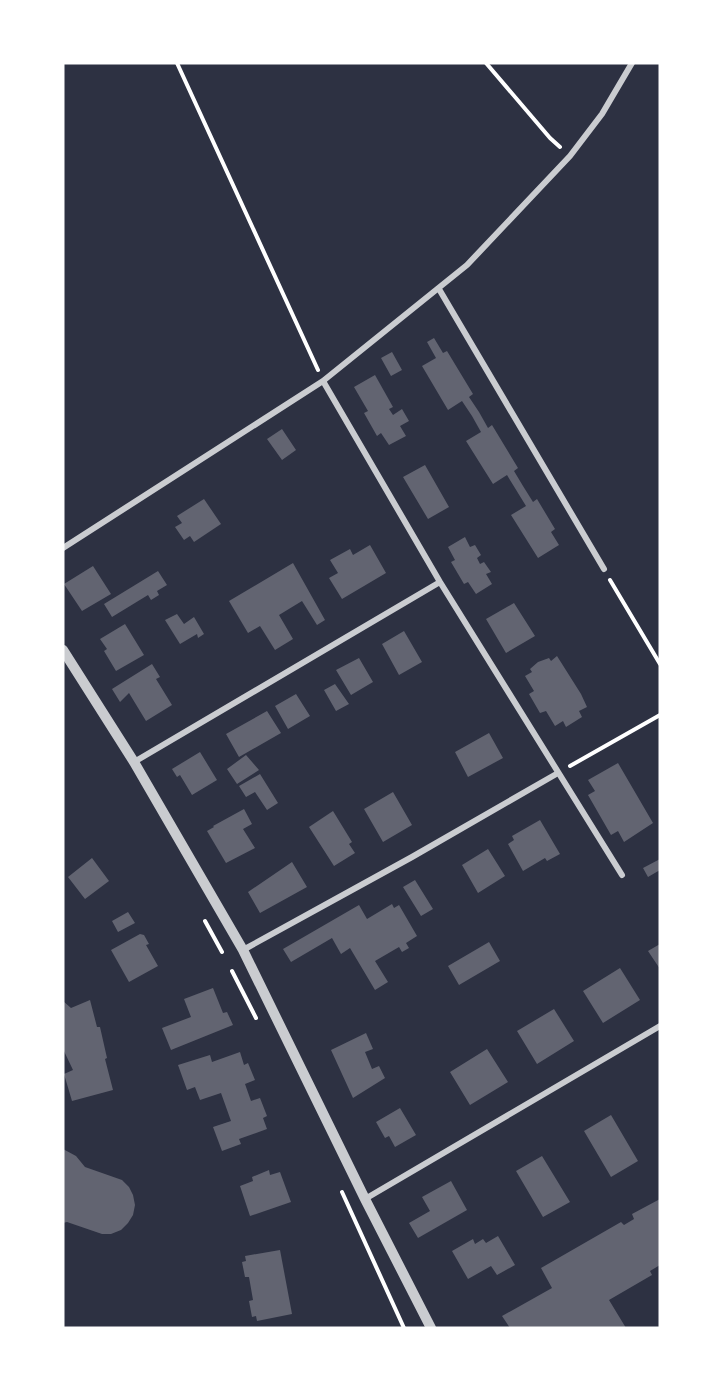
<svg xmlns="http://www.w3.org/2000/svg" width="723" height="1391" font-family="Lato,sans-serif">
<rect width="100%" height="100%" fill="#2d3142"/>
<path fill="#626471" d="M434 338 443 353 447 351 473 394 469 397 479 412 488 428 492 425 518 468 514 471 523 486 533 502 537 499 555 529 551 532 559 545 538 558 511 515 526 506 507 475 493 484 466 441 481 432 472 416 462 401 448 410 422 366 436 358 427 342Z
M392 352 402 370 391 376 381 358Z
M375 375 393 407 389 409 393 415 402 409 409 421 400 426 406 436 389 445 381 433 377 436 364 413 368 411 354 387Z
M282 429 296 450 282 460 267 439Z
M425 465 449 507 428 519 403 477Z
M204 499 221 524 194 542 190 536 184 540 175 527 182 523 177 516Z
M465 537 470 547 475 545 481 555 477 558 480 564 484 562 491 572 486 574 492 584 476 594 468 582 464 584 451 562 455 560 448 547Z
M370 545 386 573 342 599 329 578 338 573 330 560 350 549 353 555Z
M293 563 325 620 317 625 302 601 279 615 293 639 275 650 260 626 248 633 229 601Z
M93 566 111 594 82 611 64 584Z
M158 571 167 585 157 591 159 595 151 600 148 595 112 617 104 604Z
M514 603 535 636 506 653 486 619Z
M177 614 184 624 194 617 204 634 198 638 197 634 180 644 165 620Z
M125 624 144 655 116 671 104 651 107 649 100 639Z
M404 631 422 662 399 675 382 644Z
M557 656 581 694 587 707 579 711 582 717 566 727 563 721 555 726 546 711 540 713 529 694 534 691 525 676 532 672 530 669 538 662 549 658 551 661Z
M359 658 373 682 351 695 336 670Z
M152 664 160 677 156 679 172 705 146 721 129 693 120 702 112 689Z
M335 684 349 704 336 711 324 690Z
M296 694 310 716 288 729 275 706Z
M267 711 281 733 239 757 226 734Z
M489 733 503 758 468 777 455 752Z
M200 752 217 780 192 795 180 775 177 777 172 769Z
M246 755 259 770 237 784 227 769Z
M618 763 653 823 624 842 618 831 611 835 588 795 595 791 588 780Z
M260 774 278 803 267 810 255 792 246 797 239 786Z
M393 792 412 825 383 842 364 809Z
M244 809 252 824 243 829 255 848 226 863 207 831 214 827 213 826Z
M333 811 352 842 349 844 355 853 334 866 309 827Z
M540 820 560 854 547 861 545 858 523 871 508 844 514 840 512 836Z
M488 849 505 876 478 893 462 865Z
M92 858 109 881 85 899 68 877Z
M660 859V870L648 877 643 868Z
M292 862 307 887 260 913 248 892Z
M415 880 433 909 421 916 403 887Z
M392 904 394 908 399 905 417 936 406 943 409 948 402 952 399 947 375 961 388 982 375 990 350 948 341 954 332 938 291 962 283 949 359 905 367 919Z
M128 912 135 923 118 932 112 921Z
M140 934 144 935 149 944 146 945 158 966 129 982 111 950Z
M489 942 500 961 459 985 448 966Z
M660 944V969L648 951Z
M620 968 640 1000 603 1023 583 991Z
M213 988 223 1013 227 1012 233 1025 171 1050 162 1028 191 1017 184 999Z
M90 1000 97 1027H100L107 1058 105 1059 113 1090 72 1101 64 1074 73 1070 63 1049V1001L71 1008Z
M554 1009 574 1041 537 1064 517 1031Z
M366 1033 373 1049 365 1052 372 1069 379 1066 385 1078 353 1098 331 1050Z
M487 1049 508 1082 470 1105 450 1072Z
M240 1052 244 1065 248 1063 255 1080 245 1084 251 1101 260 1098 267 1116 263 1118 267 1129 239 1139 241 1144 222 1151 213 1127 231 1121 221 1093 200 1100 195 1087 187 1090 178 1065 210 1055 212 1062Z
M400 1108 416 1135 395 1147 389 1136 385 1138 376 1122Z
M611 1115 638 1161 611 1177 584 1131Z
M63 1149 76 1156 85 1167 122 1180 129 1187 133 1195 135 1205 133 1215 128 1223 121 1230 111 1234H102L67 1222 63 1223Z
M542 1156 570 1202 543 1217 516 1171Z
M269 1170 270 1175 280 1172 291 1202 250 1216 240 1186 253 1181 252 1177Z
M451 1181 467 1210 418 1238 409 1223 430 1211 422 1197Z
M660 1199V1265L650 1271 652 1275 609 1300 626 1328H510L502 1316 552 1288 541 1268 621 1222 624 1225 634 1219 632 1214Z
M498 1236 515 1265 497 1275 491 1266 468 1279 452 1251 473 1239 475 1244 483 1239 486 1243Z
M280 1250 292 1314 257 1321 256 1316 252 1317 249 1301 253 1300 249 1277H245L242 1262 246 1261 245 1256Z"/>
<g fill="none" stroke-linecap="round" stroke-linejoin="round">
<path stroke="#fff" stroke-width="4" d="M177 63 318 370
M486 63 550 138 560 147
M610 580 660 664
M570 766 660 715
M205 921 222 952
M232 971 256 1018
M342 1192 404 1328"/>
<path stroke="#caccd0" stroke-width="6" d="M439 289 604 569
M323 381 440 582 622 875
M63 548 323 381 467 265 570 156 602 114 632 63
M134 762 440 582
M243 950 412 857 558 773
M365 1199 660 1026"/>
<path stroke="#caccd0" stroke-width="10" d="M63 650 134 762 243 950 365 1199 431 1328"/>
</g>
<rect width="723" height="1391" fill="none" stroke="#ffffff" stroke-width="129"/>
</svg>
